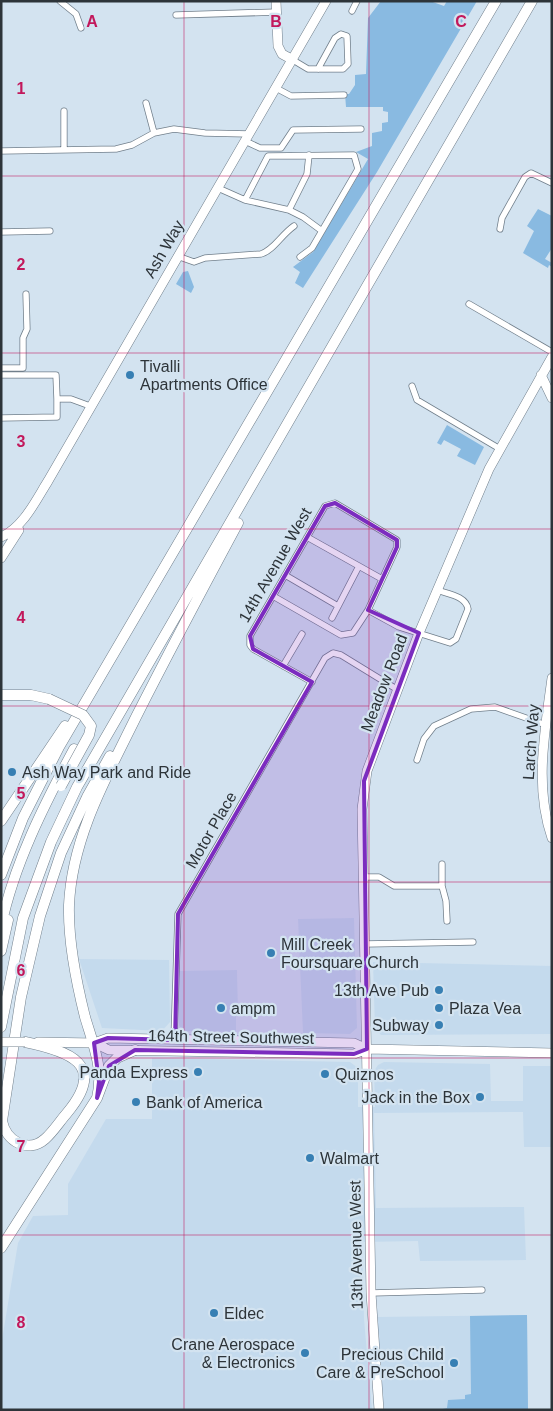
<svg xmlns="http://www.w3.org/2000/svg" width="553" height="1411" font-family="Helvetica,sans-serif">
<rect width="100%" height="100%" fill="#d3e3f0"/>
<path fill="#c4daed" d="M354 918 357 1028 350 1034 303 1033 298 919Z
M79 959 169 960 170 1022 162 1031 102 1028Z
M373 962 552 966V1034L381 1035 375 1028Z
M237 970 238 1016H236V1032L186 1031 181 1029 179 1025V971Z
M152 1058 350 1062 358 1068V1107H375L374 1071 378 1065 384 1062 490 1064 491 1101H523V1066H552V1147H524L523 1112 374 1113 376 1208 524 1207 526 1260 420 1261 418 1241 362 1242 364 1319 372 1410H1V1346L18 1243 33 1216 68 1215V1184L106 1119H152Z
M527 1315 528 1410H384L377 1317Z"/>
<path fill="#89bae1" d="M381 1H430L444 6 447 1H477L377 172 303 288 295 283 300 272 293 267 313 252 368 159 356 152 372 146V133L382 131V123L388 122V112L383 111V107H346L345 94H349L355 85V75L366 74 368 18Z
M538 209 552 216V248L545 259 552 263V267L549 265 548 268 523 253 534 231 527 226Z
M188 271 194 287 191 293 176 284 183 272Z
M447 425 484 447 475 465 457 456 461 449 444 440 441 445 437 443Z
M527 1315 528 1410H438L447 1408 448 1400 465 1399V1395L471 1394 470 1316Z"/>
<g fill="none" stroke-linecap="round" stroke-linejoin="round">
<g stroke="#717f8b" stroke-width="7">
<path id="street" d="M60 1 76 14 81 28
M352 11 357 1
M176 15 277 12
M293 60 308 69H343L348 64 347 36 341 34 335 38 318 69
M276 88 291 96 344 95
M146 103 154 133
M64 111V150
M245 141 260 148H281L293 130 361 129
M1 151 116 149 132 145 154 133 174 129 205 133 249 134
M218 188 245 200 289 210 303 217 322 231
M245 200 268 156 354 155 358 169 312 248 300 257
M289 210 307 174 309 155
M500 229 502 218 525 177 531 173 552 183
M1 232 50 231
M177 256 194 262 205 258 261 254C274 250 281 235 294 226
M469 304 552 352
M1 368H23V338L27 329 26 294
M1 375H56L57 399H71L90 406
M412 386 417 400 500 449
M1 418 57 417V399
M307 537 382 579
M285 575 338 606
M273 596 341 635 353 633 368 610 397 547V540L335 503 325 506 250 636V645L253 649 312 682
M368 610 399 627 450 643 456 639 468 609C466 596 448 594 437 590
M332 618 359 566
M283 666 302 634
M417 760 424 739 434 726 471 709 495 707 546 725
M363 877H379L394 886H442V864
M442 886 446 901 447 921
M365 944 473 942
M174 1040 178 914 325 658 333 653 341 655 398 690
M371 1293 482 1290"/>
</g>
<g stroke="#717f8b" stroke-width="10">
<path id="secondary" d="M276 1 278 46 282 54 293 60
M541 375 552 398
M1 537C23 528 36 500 48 481L326 1
M1 558 19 530
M552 678C545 731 534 786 552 838
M38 1042 94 1043 108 1038 354 1043 367 1049 552 1053
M94 1043 109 1050 354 1054 367 1049
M379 1410 371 1293 362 809 367 771 419 633 489 469 552 357"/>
</g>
<g stroke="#717f8b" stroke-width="11">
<path id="highway" d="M1 695H31L49 699
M1 821 65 726
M1 875 23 818 59 747 496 1
M1 926C14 864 44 805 74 749
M1 951 8 920
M1 1027 23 918 51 842 77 787 532 1
M25 1042C69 1051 108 1064 67 1113 60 1121 53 1132 45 1139 28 1154 6 1141 2 1121L21 997 40 916 61 853 87 797 110 756
M97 1098C104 1069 93 1044 85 1017 76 981 68 941 69 905 72 837 107 776 136 717 169 652 203 588 238 523
M1 1248 97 1098 109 1066 117 1058 135 1050"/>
</g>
<use href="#street" stroke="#fff" stroke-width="5.5"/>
<use href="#secondary" stroke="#fff" stroke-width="9"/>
<use href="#highway" stroke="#fff" stroke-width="10"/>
<g stroke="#717f8b" stroke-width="10" stroke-linecap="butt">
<path id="secondary-bridge" d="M1 1042H25"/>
</g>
<g stroke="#717f8b" stroke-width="11" stroke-linecap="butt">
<path id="highway-bridge" d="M49 699 83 715 91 726 89 735 61 786"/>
</g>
<use href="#secondary-bridge" stroke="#fff" stroke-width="9"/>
<use href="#highway-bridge" stroke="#fff" stroke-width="10"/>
</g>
<path fill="#7b2cbf" fill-opacity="0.2" stroke="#7b2cbf" stroke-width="4" stroke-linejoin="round" d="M335 503 397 540V547L368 610 419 633 364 781 367 1049 354 1054 135 1050 109 1066 97 1098 99 1082 94 1043 108 1038 175 1040 178 914 312 682 253 649 250 636 325 506Z"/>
<path fill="none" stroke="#c2185b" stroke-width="1" stroke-opacity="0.55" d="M184 1V1410M369 1V1410M1 176H552M1 353H552M1 529H552M1 706H552M1 882H552M1 1058H552M1 1235H552"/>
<g fill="#377fb3" stroke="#d3e3f0" stroke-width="2">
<circle cx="130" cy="375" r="5"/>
<circle cx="12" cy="772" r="5"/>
<circle cx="271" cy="953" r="5"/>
<circle cx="439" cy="990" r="5"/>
<circle cx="221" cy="1008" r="5"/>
<circle cx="439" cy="1008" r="5"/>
<circle cx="439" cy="1025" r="5"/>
<circle cx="198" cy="1072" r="5"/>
<circle cx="325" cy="1074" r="5"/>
<circle cx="480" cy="1097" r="5"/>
<circle cx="136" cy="1102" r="5"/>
<circle cx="310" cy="1158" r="5"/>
<circle cx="214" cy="1313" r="5"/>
<circle cx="305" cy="1353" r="5"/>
<circle cx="454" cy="1363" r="5"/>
</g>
<g text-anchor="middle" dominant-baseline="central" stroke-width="4.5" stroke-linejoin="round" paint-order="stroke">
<g font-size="16" fill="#2d3439" stroke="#d3e3f0">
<text transform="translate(164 249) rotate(-60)">Ash Way</text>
<text transform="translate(275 565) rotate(-60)">14th Avenue West</text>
<text transform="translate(384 683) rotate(-69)">Meadow Road</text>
<text transform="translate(531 742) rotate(-86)">Larch Way</text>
<text transform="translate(211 830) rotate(-60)">Motor Place</text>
<text transform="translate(231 1037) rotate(1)">164th Street Southwest</text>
<text transform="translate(356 1245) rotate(-91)">13th Avenue West</text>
</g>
<g font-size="16" fill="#2d3439" stroke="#d3e3f0" text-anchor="start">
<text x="140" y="366">Tivalli<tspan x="140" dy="18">Apartments Office</tspan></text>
<text x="22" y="772">Ash Way Park and Ride</text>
<text x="281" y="944">Mill Creek<tspan x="281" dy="18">Foursquare Church</tspan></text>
<text x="429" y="990" text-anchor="end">13th Ave Pub</text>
<text x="231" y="1008">ampm</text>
<text x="449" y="1008">Plaza Vea</text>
<text x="429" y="1025" text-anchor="end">Subway</text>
<text x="188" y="1072" text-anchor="end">Panda Express</text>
<text x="335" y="1074">Quiznos</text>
<text x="470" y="1097" text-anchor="end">Jack in the Box</text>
<text x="146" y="1102">Bank of America</text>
<text x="320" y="1158">Walmart</text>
<text x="224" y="1313">Eldec</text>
<text x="295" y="1344" text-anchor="end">Crane Aerospace<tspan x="295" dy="18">&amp; Electronics</tspan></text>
<text x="444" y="1354" text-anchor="end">Precious Child<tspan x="444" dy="18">Care &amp; PreSchool</tspan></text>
</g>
</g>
<g font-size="16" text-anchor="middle" font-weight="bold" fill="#c2185b" stroke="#d3e3f0" stroke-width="4.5" stroke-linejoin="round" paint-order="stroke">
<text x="92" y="27">A</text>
<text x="276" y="27">B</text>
<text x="461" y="27">C</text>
<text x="21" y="94">1</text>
<text x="21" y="270">2</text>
<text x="21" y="447">3</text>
<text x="21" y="623">4</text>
<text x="21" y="799">5</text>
<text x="21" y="976">6</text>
<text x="21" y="1152">7</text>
<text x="21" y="1328">8</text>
</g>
<rect width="553" height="1411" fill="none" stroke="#2d3439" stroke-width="5"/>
</svg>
